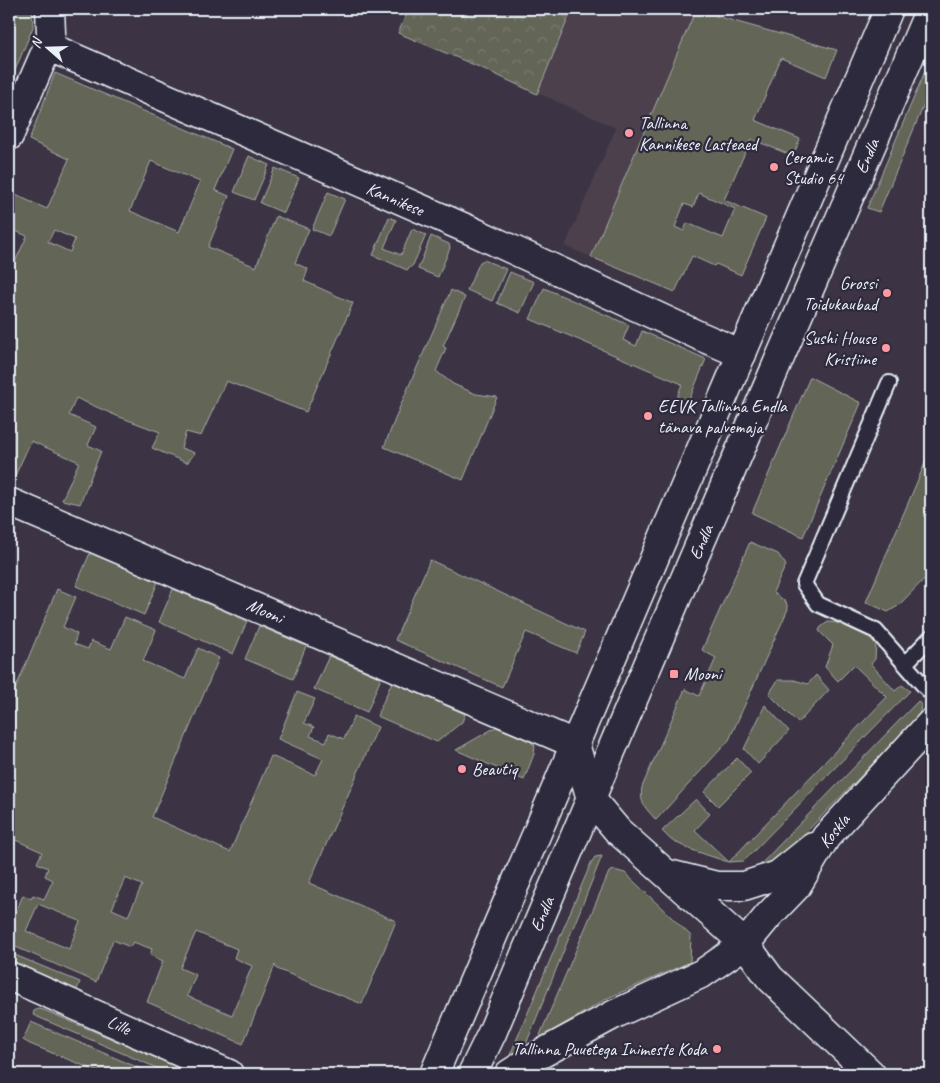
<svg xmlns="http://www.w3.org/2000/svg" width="940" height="1083" font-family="Caveat,sans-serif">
<defs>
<pattern id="park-crowns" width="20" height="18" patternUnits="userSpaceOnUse" patternTransform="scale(1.25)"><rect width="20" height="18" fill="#646557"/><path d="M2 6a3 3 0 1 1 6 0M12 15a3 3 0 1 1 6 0" fill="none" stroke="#7a7c70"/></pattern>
</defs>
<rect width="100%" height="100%" fill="#3c3444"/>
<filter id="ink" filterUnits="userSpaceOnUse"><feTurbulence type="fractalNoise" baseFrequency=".02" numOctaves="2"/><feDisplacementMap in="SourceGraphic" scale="10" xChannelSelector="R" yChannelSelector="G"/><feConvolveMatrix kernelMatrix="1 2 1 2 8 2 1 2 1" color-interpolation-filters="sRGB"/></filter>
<g filter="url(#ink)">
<path fill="#4c404c" d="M409 9H696L591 257 565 246 616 128 484 69 398 33Z"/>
<path fill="#646557" stroke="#a6aba8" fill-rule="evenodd" d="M9 9H32L33 27 9 85Z
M696 9H718L716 16 837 50 826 77 781 58 755 120 800 139 793 156 751 139 724 200 766 218 741 275 716 264 714 266 692 256 675 292 591 257ZM699 193 735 209 723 238 687 223 684 231 675 227 684 204 693 207Z
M931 57V88L879 212 867 208Z
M55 73 232 149 215 190 229 196 208 247 256 267 276 216 309 229 295 263 308 269 304 281 353 303 306 412 226 381 201 436 186 432 181 448 195 453 187 463 152 448 160 432 117 416 76 398 69 415 96 427 88 445 101 451 80 504 62 500 79 462 31 441 14 478 9 475V275L27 236 9 228V192L47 209 69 159 29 140ZM151 161 200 182 179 232 130 211ZM54 230 75 239 70 252 48 242Z
M249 156 269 165 254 200 234 192Z
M275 168 299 178 284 213 260 203Z
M328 192 345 199 329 236 312 229Z
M389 217 396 220 384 248 401 255 412 229 426 235 413 265 407 270 373 255Z
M431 236 449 244 450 248 438 277 418 269Z
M484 260 506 269 492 301 467 290 480 262Z
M510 272 534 282 520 313 497 303Z
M544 288 629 325 623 340 636 346 642 331 706 359 687 405 676 400 682 384 530 319Z
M451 290 465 297 443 346 446 348 436 371 453 384 476 394 497 397 463 480 384 447 401 404Z
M810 377 861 403 803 537 752 513Z
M931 449V572L898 606 888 612 866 602Z
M750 542 778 554 786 565 773 592 786 602 788 609 729 740 656 820C646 808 639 804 642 787L685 689 699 696 716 658 702 650Z
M90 553 158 582 144 615 76 586Z
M430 560 585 632 576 653 526 632 502 687 395 640Z
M57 589 76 597 63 627 77 634 74 644 88 649 91 641 111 649 125 617 156 630 143 661 185 679 198 648 219 658 152 817 230 852 271 756 315 775 323 759 278 739 297 692 315 699 304 723 314 727 310 736 326 742 329 733 344 739 354 716 378 727 309 883 396 921 362 1004 277 969 275 965 243 1044 147 1002 163 961 150 955 152 949 133 942 130 947 113 940 96 982 9 944V929L23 895 31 899 33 895 44 899 53 880 45 876 48 868 37 863 42 852 9 837V704ZM125 878 142 885 128 916 112 909ZM38 904 80 921 69 949 26 931ZM196 932 237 949 234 958 252 966 232 1015 187 996 196 975 180 968Z
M173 589 247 621 233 654 159 622Z
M828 622C847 623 862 629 876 642L875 659 871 664 895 691 902 685 910 691 744 861 728 862 689 849 671 840 662 831 696 799 710 814 695 830 729 862 887 697 854 665 838 681 825 667 833 645 820 632 819 630 821 627Z
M259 626 306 646 293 679 245 659Z
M329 656 381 678 367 712 314 689Z
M816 675 829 690 798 723 769 694 778 680H794L808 684Z
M392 682 465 714 462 722 437 742 377 716Z
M918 701 921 705 920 712 917 718 786 853 772 863 759 866Z
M765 705 789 731 758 764 744 749Z
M496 727 530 741 535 746 534 754 524 780 456 750Z
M737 758 751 773 718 806 704 792Z
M602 856 524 1049 505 1067 591 863 595 857Z
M614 870 625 873 691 936 690 962 608 998 542 1037 540 1035 609 872Z
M10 953 80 982 76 992 9 964V958Z
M38 1009 44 1010 194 1074H171L33 1015 34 1011Z
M31 1022 153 1074H104L30 1044 23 1040Z"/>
<path fill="url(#park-crowns)" stroke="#a6aba8" d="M409 9H572L537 94 484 69 398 33Z"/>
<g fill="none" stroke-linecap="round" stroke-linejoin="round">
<g stroke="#e8f1f8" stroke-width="18">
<path id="lane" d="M889 383 804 584 818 604 876 631 924 686 931 693
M905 664 931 637"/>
</g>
<g stroke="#e8f1f8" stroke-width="31">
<path id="street" d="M47 46 470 230 702 337 742 354
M9 136 49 44 51 33 50 9
M9 502C198 582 386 664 575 744
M745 944 770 978 871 1074
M9 976 229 1074"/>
</g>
<g stroke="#e8f1f8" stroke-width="31">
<path id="secondary" d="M575 744 591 799 618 831 745 944
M669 874 717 886H744L778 875 813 847
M509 1074 539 1055 613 1015 703 973 745 944 769 915 796 887 826 837 931 723"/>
</g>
<g stroke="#e8f1f8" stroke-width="31">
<path id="primary" d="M434 1074 889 9
M472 1074 492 1033C635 690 784 350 930 9"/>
</g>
<use href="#lane" stroke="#2f2a3d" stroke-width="14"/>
<use href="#street" stroke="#2f2a3d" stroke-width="28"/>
<use href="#secondary" stroke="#2f2a3d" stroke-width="28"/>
<use href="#primary" stroke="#2f2a3d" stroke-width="28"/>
</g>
</g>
<g fill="#ff9aa2" stroke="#2f2a3d" stroke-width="2">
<circle cx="629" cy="133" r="5"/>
<circle cx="774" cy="167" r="5"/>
<circle cx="887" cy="293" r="5"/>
<circle cx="886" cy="348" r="5"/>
<circle cx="648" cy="416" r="5"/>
<rect x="669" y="669" width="10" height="10" rx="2.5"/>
<circle cx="462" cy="769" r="5"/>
<circle cx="717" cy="1049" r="5"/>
</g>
<g text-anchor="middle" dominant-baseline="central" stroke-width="4.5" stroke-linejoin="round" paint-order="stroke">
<g font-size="18" fill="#e8f1f8" stroke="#2f2a3d" text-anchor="start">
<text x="639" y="123">Tallinna<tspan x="639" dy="21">Kannikese Lasteaed</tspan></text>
<text x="784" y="157">Ceramic<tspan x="784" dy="21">Studio 64</tspan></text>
<text x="877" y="283" text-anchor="end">Grossi<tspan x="877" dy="21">Toidukaubad</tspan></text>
<text x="876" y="338" text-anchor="end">Sushi House<tspan x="876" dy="21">Kristiine</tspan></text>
<text x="658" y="406">EEVK Tallinna Endla<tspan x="658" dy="21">tänava palvemaja</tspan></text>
<text x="684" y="674">Mooni</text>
<text x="472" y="769">Beautiq</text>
<text x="707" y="1049" text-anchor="end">Tallinna Puuetega Inimeste Koda</text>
</g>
<g font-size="18" fill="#e8f1f8" stroke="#2f2a3d">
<text transform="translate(867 156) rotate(-67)">Endla</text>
<text transform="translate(395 199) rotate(23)">Kannikese</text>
<text transform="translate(701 542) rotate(-67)">Endla</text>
<text transform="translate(265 611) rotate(24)">Mooni</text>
<text transform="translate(834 831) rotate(-51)">Koskla</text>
<text transform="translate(542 914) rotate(-67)">Endla</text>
<text transform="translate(119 1025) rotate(24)">Lille</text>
</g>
</g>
<rect width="940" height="1083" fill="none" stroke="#2f2a3d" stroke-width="30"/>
<rect x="15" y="15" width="910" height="1053" fill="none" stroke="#e8f1f8" stroke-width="2" filter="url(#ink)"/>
<g transform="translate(48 48) rotate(290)" stroke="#2f2a3d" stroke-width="4" paint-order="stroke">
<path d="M0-4L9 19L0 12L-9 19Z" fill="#e8f1f8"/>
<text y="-8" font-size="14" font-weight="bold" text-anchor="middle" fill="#e8f1f8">N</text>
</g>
</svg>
